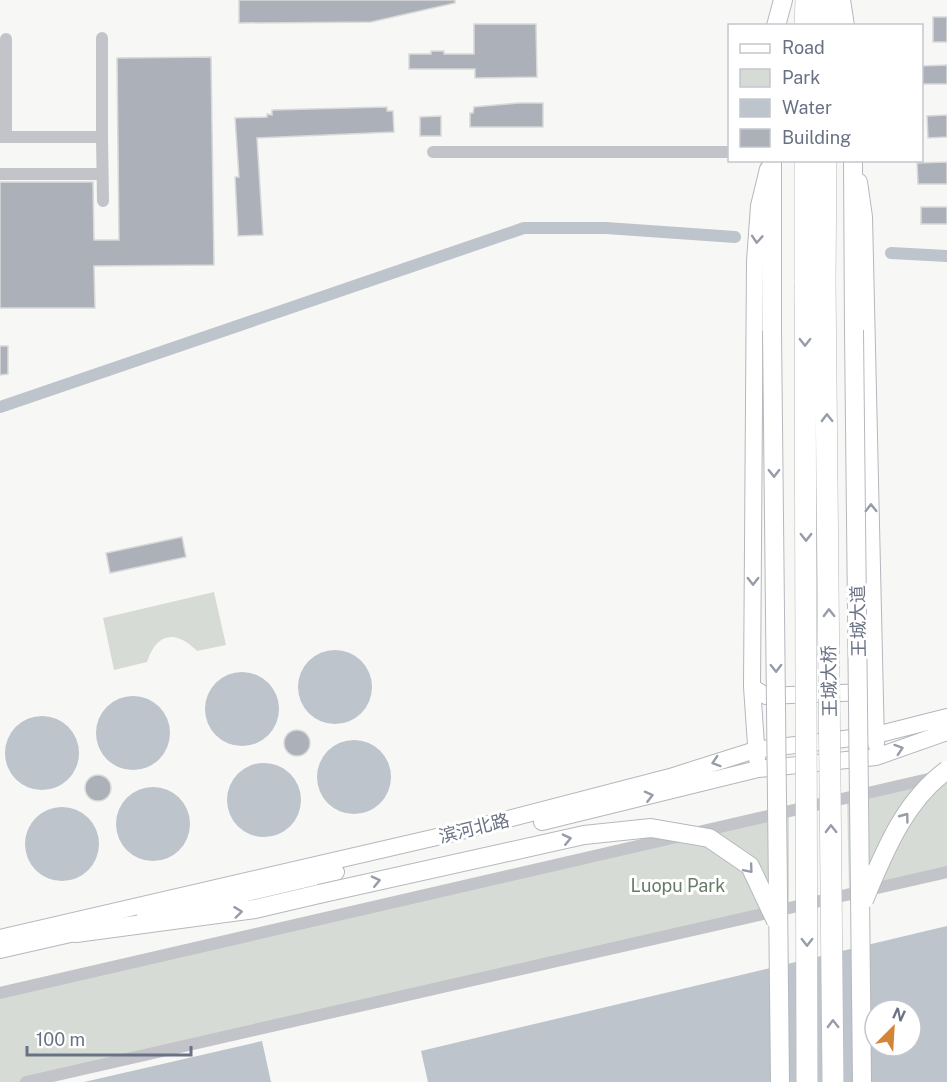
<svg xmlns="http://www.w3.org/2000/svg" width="947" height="1082" font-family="'Public Sans','Noto Sans SC',sans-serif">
<rect width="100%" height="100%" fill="#f7f8f5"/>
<path fill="#d6dcd5" d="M214 592 226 645 197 651C176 630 157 632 147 662L114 670 103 618Z
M947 774V872L849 894 847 797Z
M789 811V908L26 1082H0V993Z"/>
<path fill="#bdc4cb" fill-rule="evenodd" d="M298 687a37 37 0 1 1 74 0a37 37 0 1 1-74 0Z
M205 709a37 37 0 1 1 74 0a37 37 0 1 1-74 0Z
M96 733a37 37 0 1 1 74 0a37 37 0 1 1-74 0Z
M5 753a37 37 0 1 1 74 0a37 37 0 1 1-74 0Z
M317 777a37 37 0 1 1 74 0a37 37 0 1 1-74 0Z
M227 800a37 37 0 1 1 74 0a37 37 0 1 1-74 0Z
M116 824a37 37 0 1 1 74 0a37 37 0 1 1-74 0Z
M25 844a37 37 0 1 1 74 0a37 37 0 1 1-74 0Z
M947 926V1082H428L421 1051ZM875 1010H911V1046H875Z
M262 1041 271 1082H84Z"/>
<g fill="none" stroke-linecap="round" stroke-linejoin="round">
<path stroke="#bdc4cb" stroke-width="12" d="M891 253 947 256
M0 407 524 228H606L735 237"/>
</g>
<path fill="#acb0b9" stroke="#d9d9d8" stroke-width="1.5" d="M239 0H455V3L371 22 239 23Z
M933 17H947V42H933Z
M474 24H536L537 77 475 78V69H409V54H431V51H444V54H474Z
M211 57 214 265 94 266 95 308H0V182H93L94 240H119L117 58Z
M947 65V84H921V66Z
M518 103H543V127H470V113H473L474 107Z
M387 107V111H393L394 132 257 138 263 235 238 236 235 177H239L235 118 267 117V114L272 115V110Z
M947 115V137L928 138 927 116Z
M441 116V136H420V117Z
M947 162V184H918L917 163Z
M921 207H947V224H921Z
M0 346H8V374L0 375Z
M182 537 186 557 110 573 106 553Z
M284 743a13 13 0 1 1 26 0a13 13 0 1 1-26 0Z
M85 788a13 13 0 1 1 26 0a13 13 0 1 1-26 0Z"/>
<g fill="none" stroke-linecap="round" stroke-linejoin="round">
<g stroke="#b4b7bd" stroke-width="18">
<path id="secondary" d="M859 182 864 217 876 744
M752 687 766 696 865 692 870 688
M757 759 752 687 755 261 759 206 768 169
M542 822 758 769 876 757 947 732
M145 917 336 872
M0 938 454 833 670 777 755 750 876 735 947 717
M0 950 88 930"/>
</g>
<g stroke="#b5b8bd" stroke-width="20">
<path id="primary" d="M841 0 845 26
M776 26 783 0
M772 160V331
M853 160 854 330
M76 933 255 909 319 894"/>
</g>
<g stroke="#b5b7bb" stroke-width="22">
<path id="highway" d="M805 26 806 0
M826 26V0
M805 160V283
M825 281 826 160"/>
</g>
<path stroke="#c2c4c9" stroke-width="12" d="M0 137H102V38
M6 137V39
M102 137 103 201
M433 152H730
M0 174H102
M0 993 937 777
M26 1082 947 872"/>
<use href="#secondary" stroke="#fff" stroke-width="16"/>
<use href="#primary" stroke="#fff" stroke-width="18"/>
<use href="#highway" stroke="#fff" stroke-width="21"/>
<g stroke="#b5b8bd" stroke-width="20" stroke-linecap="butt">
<path id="primary-bridge" d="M854 330 862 1082
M772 331 780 1082
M319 894 584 835 651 828 709 838 750 866 776 921
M864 900C884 853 904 801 947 770"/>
</g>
<g stroke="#b5b7bb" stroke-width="22" stroke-linecap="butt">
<path id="highway-bridge" d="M825 281 833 1082
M805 283 807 1082"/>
</g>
<use href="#primary-bridge" stroke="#fff" stroke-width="18"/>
<use href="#highway-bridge" stroke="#fff" stroke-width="21"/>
</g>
<defs><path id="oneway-chevron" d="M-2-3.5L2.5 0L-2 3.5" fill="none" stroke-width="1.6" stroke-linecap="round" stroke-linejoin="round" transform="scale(1.5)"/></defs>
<g stroke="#969ca9">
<use href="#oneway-chevron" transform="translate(757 239) rotate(94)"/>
<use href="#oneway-chevron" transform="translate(805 342) rotate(90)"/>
<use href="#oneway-chevron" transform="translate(827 418) rotate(-91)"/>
<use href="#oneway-chevron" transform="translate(774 473) rotate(89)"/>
<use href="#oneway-chevron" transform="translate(871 508) rotate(-91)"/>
<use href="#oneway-chevron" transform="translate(806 537) rotate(90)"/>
<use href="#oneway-chevron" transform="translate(753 581) rotate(90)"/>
<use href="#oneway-chevron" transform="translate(829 613) rotate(-91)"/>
<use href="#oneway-chevron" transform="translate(776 668) rotate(89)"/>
<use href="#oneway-chevron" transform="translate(899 749) rotate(-18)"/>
<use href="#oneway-chevron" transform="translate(716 762) rotate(162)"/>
<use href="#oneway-chevron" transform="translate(649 796) rotate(-14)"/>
<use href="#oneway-chevron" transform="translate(905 817) rotate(-53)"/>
<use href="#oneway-chevron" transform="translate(831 829) rotate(-91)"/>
<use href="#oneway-chevron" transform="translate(567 839) rotate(-13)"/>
<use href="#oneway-chevron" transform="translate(749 869) rotate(50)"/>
<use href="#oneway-chevron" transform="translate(376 881) rotate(-13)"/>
<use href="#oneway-chevron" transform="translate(238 912) rotate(-7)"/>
<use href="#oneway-chevron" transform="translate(807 942) rotate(90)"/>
<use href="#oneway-chevron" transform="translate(833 1024) rotate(-91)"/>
</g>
<g text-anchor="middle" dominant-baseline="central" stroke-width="6" stroke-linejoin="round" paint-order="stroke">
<g font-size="18" fill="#697184" stroke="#fff">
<text transform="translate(858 621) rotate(-91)">王城大道</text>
<text transform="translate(829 681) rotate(-91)">王城大桥</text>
<text transform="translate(474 828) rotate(-14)">滨河北路</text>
</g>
<g font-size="18" fill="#687b69" stroke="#fff">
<text x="678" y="885">Luopu Park</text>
</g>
</g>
<rect x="728" y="24" width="195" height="138" fill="#ffffff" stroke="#c3c6ce" stroke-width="1.5"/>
<rect x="740" y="44" width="30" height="9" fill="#ffffff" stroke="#c3c6ce" stroke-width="1.5"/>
<text x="782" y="54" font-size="18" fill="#697184">Road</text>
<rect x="740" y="69" width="30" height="18" fill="#d6dcd5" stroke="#c3c6ce" stroke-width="1.5"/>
<text x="782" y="84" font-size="18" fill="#697184">Park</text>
<rect x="740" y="99" width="30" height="18" fill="#bdc4cb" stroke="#c3c6ce" stroke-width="1.5"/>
<text x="782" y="114" font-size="18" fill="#697184">Water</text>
<rect x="740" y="129" width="30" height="18" fill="#acb0b9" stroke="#c3c6ce" stroke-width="1.5"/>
<text x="782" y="144" font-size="18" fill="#697184">Building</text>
<g transform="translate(893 1028) rotate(24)"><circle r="28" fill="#ffffff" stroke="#c3c6ce" stroke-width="1.5"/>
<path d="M0-4.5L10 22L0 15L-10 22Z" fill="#d48439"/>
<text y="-9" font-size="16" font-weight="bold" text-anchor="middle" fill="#697184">N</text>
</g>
<path d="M27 1046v9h164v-9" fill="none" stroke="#697184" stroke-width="3"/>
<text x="36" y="1046" font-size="18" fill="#697184" stroke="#ffffff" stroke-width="4.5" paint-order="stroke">100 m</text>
</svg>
